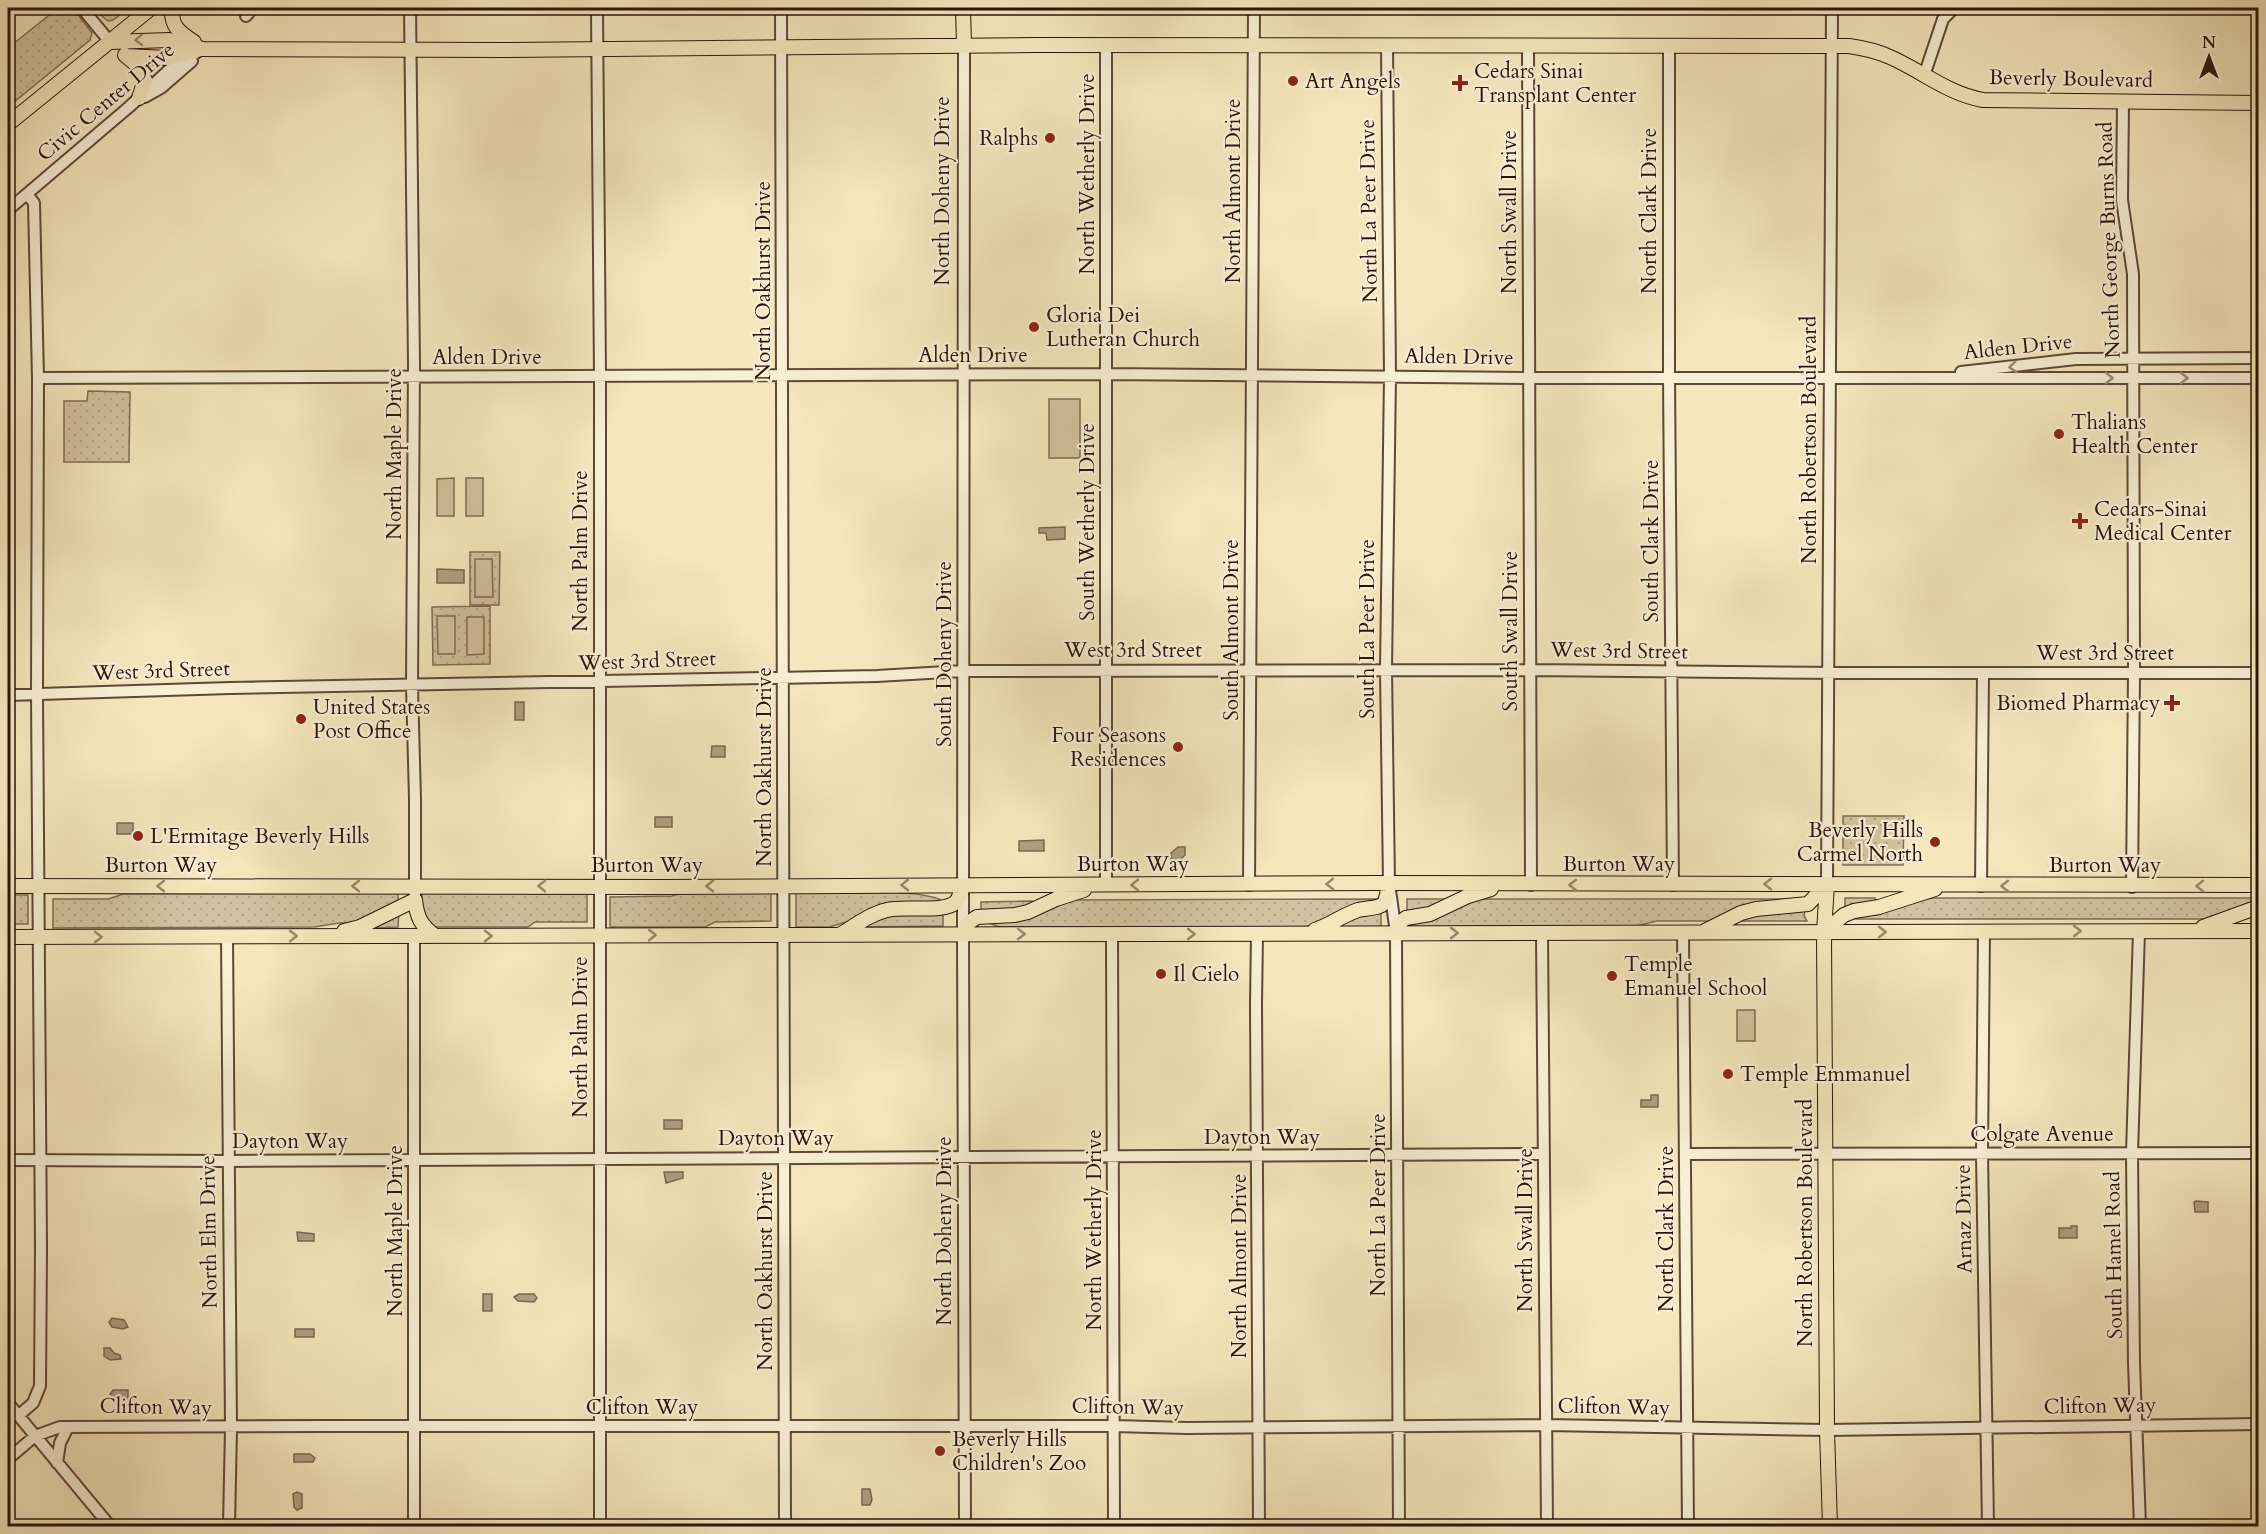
<svg xmlns="http://www.w3.org/2000/svg" width="2266" height="1534" font-family="Cardo,serif">
<defs>
<pattern id="green-dots" width="8" height="8" patternUnits="userSpaceOnUse" patternTransform="scale(1.5)"><rect width="8" height="8" fill="#d2c29f"/><path d="M2 2h.1M6 6h.1" fill="none" stroke="#b4a688" stroke-width="1.8" stroke-linecap="round"/></pattern>
</defs>
<rect width="100%" height="100%" fill="#f4e6bd"/>
<filter id="stains"><feTurbulence type="fractalNoise" baseFrequency=".00333" numOctaves="4"/><feColorMatrix values="0 0 0 0 .2 0 0 0 0 .09 0 0 0 0 .02 0 0 0 .5 -.17"/></filter>
<radialGradient id="worn" r=".72"><stop offset=".6" stop-color="#630" stop-opacity="0"/><stop offset="1" stop-color="#630" stop-opacity=".3"/></radialGradient>
<path fill="url(#green-dots)" stroke="#7f6b54" stroke-width="1.5" d="M58 8H73L92 33 90 40 8 107V48Z
M92 8H129L113 20 108 21Z
M88 391 130 392 129 462H64V401H87Z
M470 552H500L499 605H470Z
M490 606V664L433 665 432 607Z
M1843 816H1904L1903 865H1843Z
M587 892V922H535L528 927H433L422 912V893Z
M685 892H771V921L715 922 705 927H610V897L672 896Z
M796 892C827 891 920 888 943 901L857 919 829 927H796Z
M398 893V904L356 923H339L314 927 53 928V899H108L123 894Z
M8 895H28V924H8Z
M1845 898H1875V901L1845 908Z
M1933 898H2258V904L2211 919H1856L1848 916Z
M1379 899 1322 922 1305 927H1000L985 922 1064 900Z
M1407 899H1446V903L1407 913Z
M1478 899H1800L1708 921H1657L1636 926 1407 927V923Z
M1032 901V907L981 913V902Z
M1381 910V927H1335L1350 916Z
M1805 910 1804 916 1807 921H1734L1753 913Z
M399 911 398 927 371 928Z
M943 911V926L867 927 866 923 884 914Z"/>
<path fill="#d2c29f" stroke="#7f6b54" stroke-width="1.5" d="M1049 399H1080V458H1049Z
M454 478V516H437V479Z
M466 478H483V516H466Z
M475 559H492L493 597H475Z
M437 616H455V654H438Z
M467 617H484V654L467 655Z
M1737 1010H1755V1041H1737Z"/>
<path fill="#b09f80" stroke="#7b6751" stroke-width="1.5" d="M1065 527V539L1047 540 1046 533H1039V528Z
M437 569 464 570V583H437Z
M515 702H524V720H515Z
M712 746H725V757H711Z
M655 817H672V827H655Z
M117 823H133V834H117Z
M1044 840V851H1019V841Z
M1178 847H1185V855L1180 860 1171 859V853Z
M1651 1095H1658V1107H1641V1100H1651Z
M664 1120H682V1129H664Z
M664 1172H683V1178L666 1183Z
M2196 1201 2208 1202V1212H2195L2194 1202Z
M2071 1226H2077V1238H2059V1228H2071Z
M297 1232 314 1234V1241H298Z
M483 1294H492V1311H483Z
M519 1294H534L537 1298 534 1302 518 1301 514 1297Z
M112 1318 124 1320 128 1327 123 1329 112 1327 109 1322Z
M295 1329H314V1337H295Z
M104 1348H110L114 1353 120 1355 121 1359 110 1360 104 1356Z
M113 1390H128V1398C119 1398 115 1401 110 1394Z
M294 1454H310L315 1458 313 1462H294Z
M862 1489H870L872 1500 870 1505H862Z
M297 1492 302 1494V1508L297 1510 294 1507 293 1494Z"/>
<g fill="none" stroke-linecap="round" stroke-linejoin="round">
<g stroke="#5e4837" stroke-width="14">
<path id="minor" d="M82 8 110 42
M410 8 414 363 412 686 415 799V894
M597 8 600 377V1526
M781 8 785 1526
M246 16 253 8
M1387 45 1390 376 1386 670 1389 883 1396 933 1399 1526
M1528 45 1531 885
M1669 45V377L1673 885
M964 46 963 934 965 1526
M1106 46V885
M1924 76 1943 19 1954 8
M145 97 161 88 192 61
M2123 101 2122 200 2133 274 2134 673 2132 887
M8 210 129 107 169 70 196 53
M1961 372 2076 359 2258 358
M38 378 1107 374 1529 378H2258
M8 695 230 688 877 676 963 671 1530 670 1841 673H2258
M1827 884 1832 8
M1249 885 1254 8
M1981 886 1983 673
M1984 931 1982 1154 1988 1526
M2139 931 2132 1153 2134 1363 2140 1526
M1683 932 1688 1526
M1542 933 1547 1526
M1112 934 1114 1526
M1257 934 1256 1004 1259 1526
M414 936V1526
M227 937 231 1428 229 1526
M1685 1154 2258 1153
M8 1160 228 1161 1544 1154
M8 1403 110 1526
M18 1416 33 1403 40 1386 41 1248 37 694 38 378 34 203 27 194
M8 1459 35 1436 60 1427 324 1426H1114L1187 1428 1546 1425 1827 1430 2258 1424
M57 1463 60 1443 68 1427"/>
</g>
<g stroke="#2c140a" stroke-width="16">
<path id="major" d="M172 8C171 27 179 32 194 42
M963 8 964 46
M110 42 169 40 203 49 505 50 1035 45 1849 46C1863 48 1877 51 1890 57 1922 71 1948 94 1983 100L2258 103
M125 55 137 65 145 80 139 98
M126 56 167 58 201 49
M8 124 151 8
M1827 884 1824 932 1827 1430 1830 1526
M8 886 664 887 1378 883 2258 885
M2203 927 2258 907
M1315 930C1330 925 1343 915 1358 910 1366 908 1380 909 1385 902 1387 897 1388 888 1389 883
M344 931 360 927 415 900C417 918 421 925 435 936
M1705 931 1741 913 1756 909 1808 904 1827 884
M1824 932 1844 915 1854 911 1879 907 1935 889
M1396 933 1400 922 1406 918 1430 914 1468 896 1491 889
M841 934C856 925 870 914 887 910 905 905 943 914 956 902 960 897 961 891 964 885
M963 934 968 923 977 917 1015 915 1028 912 1056 899 1084 890
M8 937 2258 931"/>
</g>
<use href="#minor" stroke="#f8efd4" stroke-width="10"/>
<use href="#major" stroke="#f4e6bd" stroke-width="14"/>
</g>
<defs><path id="oneway-chevron" d="M-2-3.5L2.5 0L-2 3.5" fill="none" stroke-width="1.6" stroke-linecap="round" stroke-linejoin="round" transform="scale(1.5)"/></defs>
<g stroke="#9a886c">
<use href="#oneway-chevron" transform="translate(139 40) rotate(178)"/>
<use href="#oneway-chevron" transform="translate(1330 884) rotate(179)"/>
<use href="#oneway-chevron" transform="translate(1768 884) rotate(180)"/>
<use href="#oneway-chevron" transform="translate(905 885) rotate(179)"/>
<use href="#oneway-chevron" transform="translate(1135 885) rotate(180)"/>
<use href="#oneway-chevron" transform="translate(1573 885) rotate(180)"/>
<use href="#oneway-chevron" transform="translate(161 886) rotate(-180)"/>
<use href="#oneway-chevron" transform="translate(356 886) rotate(-180)"/>
<use href="#oneway-chevron" transform="translate(542 886) rotate(180)"/>
<use href="#oneway-chevron" transform="translate(710 886) rotate(180)"/>
<use href="#oneway-chevron" transform="translate(2005 886) rotate(-180)"/>
<use href="#oneway-chevron" transform="translate(2200 886) rotate(179)"/>
<use href="#oneway-chevron" transform="translate(2077 931)"/>
<use href="#oneway-chevron" transform="translate(1882 932)"/>
<use href="#oneway-chevron" transform="translate(1454 933)"/>
<use href="#oneway-chevron" transform="translate(1021 934)"/>
<use href="#oneway-chevron" transform="translate(1191 934)"/>
<use href="#oneway-chevron" transform="translate(652 935)"/>
<use href="#oneway-chevron" transform="translate(293 936)"/>
<use href="#oneway-chevron" transform="translate(488 936)"/>
<use href="#oneway-chevron" transform="translate(98 937)"/>
</g>
<g stroke="#9c8c79">
<use href="#oneway-chevron" transform="translate(2013 367) rotate(174)"/>
<use href="#oneway-chevron" transform="translate(2109 378)"/>
<use href="#oneway-chevron" transform="translate(2184 378)"/>
</g>
<g fill="#8f2418" stroke="#f8efd4" stroke-width="2">
<circle cx="1293" cy="81" r="6"/>
<path d="M1457 74h6v6h6v6h-6v6h-6v-6h-6v-6h6z"/>
<circle cx="1050" cy="138" r="6"/>
<circle cx="1034" cy="327" r="6"/>
<circle cx="2059" cy="434" r="6"/>
<path d="M2077 512h6v6h6v6h-6v6h-6v-6h-6v-6h6z"/>
<path d="M2169 694h6v6h6v6h-6v6h-6v-6h-6v-6h6z"/>
<circle cx="301" cy="719" r="6"/>
<circle cx="1178" cy="747" r="6"/>
<circle cx="138" cy="836" r="6"/>
<circle cx="1935" cy="842" r="6"/>
<circle cx="1161" cy="974" r="6"/>
<circle cx="1612" cy="976" r="6"/>
<circle cx="1728" cy="1074" r="6"/>
<circle cx="940" cy="1451" r="6"/>
</g>
<g text-anchor="middle" dominant-baseline="central" stroke-width="4.5" stroke-linejoin="round" paint-order="stroke">
<g font-size="21" fill="#2c140a" stroke="#f8efd4" text-anchor="start">
<text x="1474" y="71">Cedars Sinai<tspan x="1474" dy="24">Transplant Center</tspan></text>
<text x="1305" y="81">Art Angels</text>
<text x="1038" y="138" text-anchor="end">Ralphs</text>
<text x="1046" y="315">Gloria Dei<tspan x="1046" dy="24">Lutheran Church</tspan></text>
<text x="2071" y="422">Thalians<tspan x="2071" dy="24">Health Center</tspan></text>
<text x="2094" y="509">Cedars-Sinai<tspan x="2094" dy="24">Medical Center</tspan></text>
<text x="2160" y="703" text-anchor="end">Biomed Pharmacy</text>
<text x="313" y="707">United States<tspan x="313" dy="24">Post Office</tspan></text>
<text x="1166" y="735" text-anchor="end">Four Seasons<tspan x="1166" dy="24">Residences</tspan></text>
<text x="1923" y="830" text-anchor="end">Beverly Hills<tspan x="1923" dy="24">Carmel North</tspan></text>
<text x="150" y="836">L'Ermitage Beverly Hills</text>
<text x="1624" y="964">Temple<tspan x="1624" dy="24">Emanuel School</tspan></text>
<text x="1173" y="974">Il Cielo</text>
<text x="1740" y="1074">Temple Emmanuel</text>
<text x="952" y="1439">Beverly Hills<tspan x="952" dy="24">Children's Zoo</tspan></text>
</g>
<g font-size="21" fill="#2c140a" stroke="#f8efd4">
<text transform="translate(2071 79) rotate(1)">Beverly Boulevard</text>
<text transform="translate(106 102) rotate(-40)">Civic Center Drive</text>
<text transform="translate(1087 174) rotate(-90)">North Wetherly Drive</text>
<text transform="translate(942 191) rotate(-90)">North Doheny Drive</text>
<text transform="translate(1233 191) rotate(-90)">North Almont Drive</text>
<text transform="translate(1369 211) rotate(-91)">North La Peer Drive</text>
<text transform="translate(1649 211) rotate(-90)">North Clark Drive</text>
<text transform="translate(1509 212) rotate(-90)">North Swall Drive</text>
<text transform="translate(2109 240) rotate(-92)">North George Burns Road</text>
<text transform="translate(763 281) rotate(-90)">North Oakhurst Drive</text>
<text transform="translate(2018 347) rotate(-6)">Alden Drive</text>
<text x="973" y="355">Alden Drive</text>
<text x="487" y="357">Alden Drive</text>
<text transform="translate(1459 357) rotate(1)">Alden Drive</text>
<text transform="translate(1809 440) rotate(-90)">North Robertson Boulevard</text>
<text transform="translate(394 454) rotate(-90)">North Maple Drive</text>
<text transform="translate(1087 522) rotate(-90)">South Wetherly Drive</text>
<text transform="translate(1651 541) rotate(-90)">South Clark Drive</text>
<text transform="translate(580 551) rotate(-90)">North Palm Drive</text>
<text transform="translate(1367 629) rotate(-90)">South La Peer Drive</text>
<text transform="translate(1231 630) rotate(-90)">South Almont Drive</text>
<text transform="translate(1510 631) rotate(-90)">South Swall Drive</text>
<text x="1133" y="650">West 3rd Street</text>
<text transform="translate(1619 651) rotate(1)">West 3rd Street</text>
<text x="2105" y="653">West 3rd Street</text>
<text transform="translate(944 654) rotate(-90)">South Doheny Drive</text>
<text transform="translate(647 661) rotate(-2)">West 3rd Street</text>
<text transform="translate(161 671) rotate(-2)">West 3rd Street</text>
<text transform="translate(764 767) rotate(-90)">North Oakhurst Drive</text>
<text x="1133" y="864">Burton Way</text>
<text x="1619" y="864">Burton Way</text>
<text x="161" y="865">Burton Way</text>
<text x="647" y="865">Burton Way</text>
<text x="2105" y="865">Burton Way</text>
<text transform="translate(580 1037) rotate(-90)">North Palm Drive</text>
<text x="2042" y="1134">Colgate Avenue</text>
<text x="1262" y="1137">Dayton Way</text>
<text x="776" y="1138">Dayton Way</text>
<text x="290" y="1141">Dayton Way</text>
<text transform="translate(1378 1205) rotate(-90)">North La Peer Drive</text>
<text transform="translate(1964 1219) rotate(-91)">Arnaz Drive</text>
<text transform="translate(1805 1223) rotate(-90)">North Robertson Boulevard</text>
<text transform="translate(1666 1229) rotate(-90)">North Clark Drive</text>
<text transform="translate(1094 1230) rotate(-90)">North Wetherly Drive</text>
<text transform="translate(1525 1230) rotate(-90)">North Swall Drive</text>
<text transform="translate(395 1231) rotate(-90)">North Maple Drive</text>
<text transform="translate(944 1231) rotate(-90)">North Doheny Drive</text>
<text transform="translate(209 1232) rotate(-91)">North Elm Drive</text>
<text transform="translate(2114 1255) rotate(-91)">South Hamel Road</text>
<text transform="translate(1239 1266) rotate(-90)">North Almont Drive</text>
<text transform="translate(765 1271) rotate(-90)">North Oakhurst Drive</text>
<text transform="translate(2100 1406) rotate(-1)">Clifton Way</text>
<text transform="translate(156 1407) rotate(1)">Clifton Way</text>
<text x="642" y="1407">Clifton Way</text>
<text transform="translate(1128 1407) rotate(1)">Clifton Way</text>
<text transform="translate(1614 1407) rotate(1)">Clifton Way</text>
</g>
</g>
<rect width="2266" height="1534" fill="none" stroke="#f4e6bd" stroke-width="30"/>
<rect x="9" y="9" width="2248" height="1516" fill="none" stroke="#2c140a" stroke-width="3"/>
<rect x="15" y="15" width="2236" height="1504" fill="none" stroke="#2c140a" stroke-width="1.5"/>
<g transform="translate(2209 57)" stroke="#f8efd4" stroke-width="4.5" paint-order="stroke">
<path d="M0-4.5L10 22L0 15L-10 22Z" fill="#2c140a"/>
<text y="-9" font-size="16" font-weight="bold" text-anchor="middle" fill="#2c140a">N</text>
</g>
<rect width="100%" height="100%" filter="url(#stains)"/>
<rect width="100%" height="100%" fill="url(#worn)"/>
</svg>
